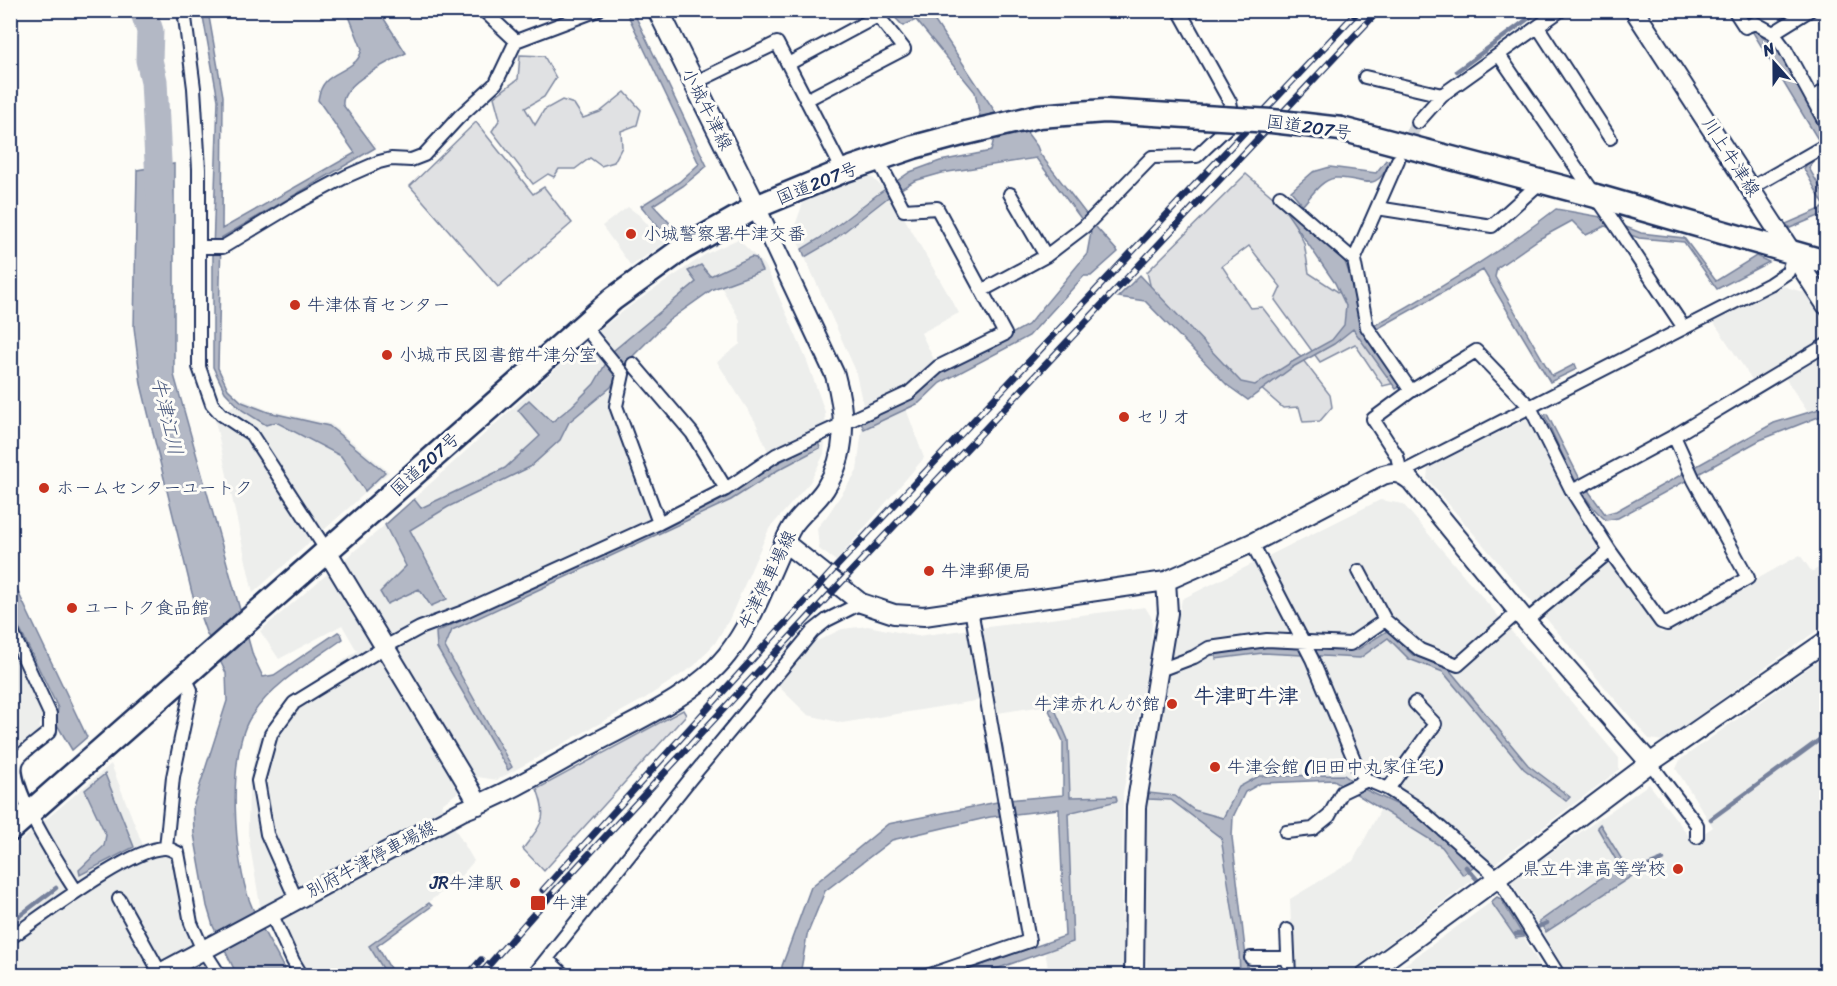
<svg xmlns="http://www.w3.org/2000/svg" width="1837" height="986" font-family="Sriracha,'Klee One',sans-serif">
<rect width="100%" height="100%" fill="#fdfcf7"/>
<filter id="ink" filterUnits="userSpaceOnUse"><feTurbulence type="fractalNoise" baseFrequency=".0167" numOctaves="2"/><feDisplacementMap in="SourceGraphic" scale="12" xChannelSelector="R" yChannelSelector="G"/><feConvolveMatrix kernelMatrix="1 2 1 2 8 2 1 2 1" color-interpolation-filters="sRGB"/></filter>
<g filter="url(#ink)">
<path fill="#edeeec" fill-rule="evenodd" d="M867 173 891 195 959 313 921 333 942 376 905 406 924 458 836 561 819 549 817 528 827 516 857 471 864 410 855 369 793 231 803 203Z
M628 207 639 215 665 243 631 266 602 226Z
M738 239 766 267 807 361 825 412 826 429 824 454 810 482 769 529 729 620 715 643 694 666 644 699 497 780 478 777 441 805 474 861 456 882 369 945 387 975H294L260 905 248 834 249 781 260 736 287 700 357 651 342 625 279 659 260 631 385 525 594 334 630 306 706 254ZM719 283 740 320V344L717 362 755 421 775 468 729 500 665 528 620 406 618 359Z
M1783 286 1806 293 1826 326V413L1809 414 1780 370 1755 384 1713 321Z
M244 400 268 410 331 424 389 472 253 593 214 416Z
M1527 419 1565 493 1661 633 1800 555 1812 572 1826 563V624L1663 741 1649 739 1427 479 1428 468Z
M1380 500 1403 504 1619 758V770L1345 976 1293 975 1290 899 1353 861 1384 803 1341 778 1259 780 1239 794 1226 824 1243 975 1147 976 1145 915 1146 793 1156 730 1182 599Z
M1145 607 1152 618 1151 651 1123 793 1122 915 1125 975H1049L1045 950 1068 938 1066 739 1050 705 985 715 981 700 842 723 808 715 776 684 811 644 842 629 868 626 917 636Z
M11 645 43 716 38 731 15 755 11 771Z
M1825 656 1826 975H1568L1511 881 1649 784 1689 836 1698 837 1713 827 1676 769 1680 760Z
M111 764 144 848 185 845 198 924 228 975H11L10 850Z
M1501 899 1546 975 1389 976 1491 902Z"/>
<path fill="#e0e1e3" stroke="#7e88a0" stroke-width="1.5" d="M520 55 544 56 556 78 544 97 525 108 535 125 544 110 562 100 574 104 583 118 600 112 625 92 641 110 637 125 621 131 622 147 614 162 601 166 590 158 575 169H559L554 177 548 174 533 184 492 131 500 119 494 97 518 79Z
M476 122 533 194 544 187 572 223 498 287 410 186Z
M1246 174 1288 210 1304 243 1309 273 1346 297 1395 383 1383 386 1355 344 1320 362 1275 300 1281 287 1249 246 1222 266 1250 308 1262 307 1330 395 1332 407 1320 421 1303 422 1299 407 1283 408 1259 387 1237 386 1151 289 1147 272Z
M683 710 686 715 544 871 523 849C541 824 549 820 537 789Z"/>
<path fill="#b3b8c5" stroke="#76819c" stroke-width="1.5" d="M202 11H208L223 96 222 229 355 153 318 100C322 73 340 76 356 61 359 58 361 53 362 49L347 11H379L406 53C389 62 340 84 343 105L375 148 221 238 218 368 228 389 242 402 268 412 329 426 385 472 365 491 341 456 276 422 266 425 242 410 225 392 213 367V251L218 100Z
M626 11H633L707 166 683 186 653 205 678 232 668 239 641 206 679 182 699 164Z
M889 11H928L996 113 980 117 975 92 916 20 903 26Z
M1740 11H1747L1759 33 1780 52 1826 137 1809 168 1826 198V213L1790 228 1786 224 1823 208 1824 205 1804 169 1819 141Z
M1025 130 1037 146 1040 154 1096 227 1118 252 1091 276H1084L1029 336 940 383 919 403 864 429 861 423 914 397 942 372 1028 325 1087 254 1091 232 1036 158 942 173 914 181 891 195 831 242 805 257 802 249 822 237 878 194 910 172 940 161 991 151 994 138Z
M1386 160 1390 161C1375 197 1363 176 1335 178 1321 180 1312 195 1303 205L1291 191 1313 172 1330 167 1376 173Z
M174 164V375L253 656 263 677 274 675 338 632 341 634 343 639C311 662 274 682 252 715 226 750 234 863 250 902 260 928 276 951 287 975H237L213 926 207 906 194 834 193 807 227 701 226 673 206 632 192 593 141 384 134 327 137 170Z
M1284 202 1345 262 1351 278 1364 332 1400 387 1396 389 1353 329 1334 344 1293 367 1248 400 1227 385 1145 301 1118 297 1140 275 1241 382 1255 385 1292 362 1332 340 1344 325 1346 306 1335 283 1282 206Z
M1556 209 1601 217 1641 233 1684 238 1716 281 1756 256 1769 262 1717 289 1684 242 1639 238 1605 226 1586 235 1572 221 1539 239 1497 268 1495 277 1552 376 1575 364 1577 369 1550 382 1483 270 1377 329 1375 325C1438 290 1499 253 1556 209Z
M751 257 756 258 762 271 713 289 668 321 621 368 611 387 569 422 560 440 530 467 448 507 410 530 447 599 431 606 419 589 387 604 380 592 406 566 385 525 414 499 421 508 505 468 540 436 518 410 529 400 552 422 572 406 594 384 613 351 696 282 688 271 701 265 710 276Z
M1826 407V414L1760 440 1618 518 1606 520C1579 500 1559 445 1544 415L1547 414 1580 479 1605 514 1616 511 1774 423Z
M818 442 820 448 778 470 731 500 452 630 445 647 512 767 508 770 437 648 436 632 727 497 774 465Z
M11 577 87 737 72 750 56 723 58 708 11 611Z
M1387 631 1413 655 1447 667 1528 765 1570 797 1566 801 1524 769 1443 672 1409 659 1388 638 1360 658 1263 653 1216 659V654L1261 647 1357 650Z
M1054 707 1068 740 1070 797 1116 796 1117 801 1068 813 1073 942 979 975H954L1065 936 1059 809 990 817 892 840 825 891 807 935 800 975 782 976V966L811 887 888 824 1007 800 1063 795V741L1049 710Z
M105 774 134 847 80 875 79 870 104 846 106 835 85 790Z
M1344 775 1362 788 1409 810 1449 841 1474 866 1463 875 1442 847 1334 780 1261 783 1245 792 1233 817 1232 837 1248 975H1240L1239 951 1221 838 1171 800 1148 799 1149 793 1175 796 1194 810 1223 818 1239 787 1259 776Z
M1600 824 1632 876 1546 932 1539 922 1619 865 1597 827Z
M1497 897 1501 899 1524 937 1516 938 1491 902Z
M429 903 432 906 377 946 394 975H387L369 946Z"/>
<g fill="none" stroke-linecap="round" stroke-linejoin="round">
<path stroke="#76819c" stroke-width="4.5" d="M1457 71 1540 10
M1711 819 1826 735
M1466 867 1482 885
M1625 869 1630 873 1663 860
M10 923 56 888
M1516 934H1522L1547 923"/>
<path stroke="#b3b8c5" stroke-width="27" d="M143 10 150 31 149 60 154 81 160 202"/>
<path stroke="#d0d3d8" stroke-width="12" stroke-dasharray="12 6" stroke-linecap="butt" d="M1403 150 1418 122"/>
<g stroke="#1b2f5e" stroke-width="16">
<path id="street" d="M184 10 194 88 199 169V367L212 404 221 414 251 434 327 551
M483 10 516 41
M1734 10 1745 27 1755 23 1773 33 1785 49 1826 124
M1538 27 1610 138
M1773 33 1810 10
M1499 55 1613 221 1684 328
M788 64 889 10
M1365 77 1442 95
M694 83 777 43 843 171
M1813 98 1826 90
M806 100 904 49 878 16
M1418 122 1442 95 1561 10
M1398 160 1354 260 1367 327 1411 391 1373 419 1397 456 1401 473 1770 284 1788 272 1793 254
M1751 188 1826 145
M1010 194 1046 256
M1280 196 1354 260
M1377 208 1492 226 1542 181
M200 247H223L291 206 347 176 379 162 391 159 411 160 424 155 459 117 496 83 516 41 598 10
M983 290 1046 256 1084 227 1152 157 1197 156 1234 121 1230 102 1179 10
M583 325 623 374 616 406 659 523
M633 364 692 433 726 489
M1411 391 1476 351 1530 407 1572 491 1610 551 1661 622 1667 624 1748 578 1694 480 1674 436
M1572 491 1674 436 1826 345
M1252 543 1312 659 1358 769 1367 780 1388 789 1418 808 1498 878 1559 976
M1359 571 1385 620 1420 650 1458 665 1518 612
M1526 621 1610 551
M10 628 50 714V731C42 739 24 750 18 759 4 781 62 869 76 891
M1157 671 1194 657 1209 648 1267 640 1350 644 1385 620
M1650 763 1697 825V837
M1388 789 1435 724 1415 703
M1286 832 1313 829 1329 816 1342 792 1367 780
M166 848 173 777 191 690 185 677
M119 899 162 976
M296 899 267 834 258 781 271 734 294 703 385 647 420 628 463 612 659 523 726 489 776 455 909 393 938 367 1005 334 937 208 904 210 878 160
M271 913 293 961 302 976
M1287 930 1289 976
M10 938C41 917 132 847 165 848 169 848 174 851 178 853L191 923 202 948 220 976
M1251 958H1288
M547 959 565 976
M533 976 691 778 813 631 827 620 861 603
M927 976 1029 941 971 609"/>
</g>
<g stroke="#1b2f5e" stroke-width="22">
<path id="secondary" d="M1634 10 1826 305
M784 542 861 603 894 614 924 616 1166 581 1252 543 1383 475C1396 471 1401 473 1411 481L1526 621 1650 763
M327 551 472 792 478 805
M155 976 462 811C506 794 546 770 587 747 633 722 694 697 727 655 749 627 762 593 777 559 782 548 786 537 792 527 801 513 816 503 825 489 848 453 846 415 835 375L756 207
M1134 976 1136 807 1168 613 1166 581
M1364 976 1491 883 1650 763 1826 641"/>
</g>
<g stroke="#1b2f5e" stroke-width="24">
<path id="primary" d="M658 10 756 207"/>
</g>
<g stroke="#1b2f5e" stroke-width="27">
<path id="highway" d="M1341 129 1596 196 1826 262
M10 830 613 299 682 249 756 207 843 171 914 147 966 133 1039 116 1105 111 1203 117"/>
</g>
<use href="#street" stroke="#fdfcf7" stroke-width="12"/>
<use href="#secondary" stroke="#fdfcf7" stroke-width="18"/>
<use href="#primary" stroke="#fdfcf7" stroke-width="20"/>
<use href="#highway" stroke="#fdfcf7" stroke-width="22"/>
<g stroke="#1b2f5e" stroke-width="7">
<path id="rail" d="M543 890 837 566 1359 10
M467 976 481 960
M479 976 541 906 847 576 1379 10"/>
</g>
<use href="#rail" stroke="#fdfcf7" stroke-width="4.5" stroke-dasharray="14" stroke-linecap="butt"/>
<g stroke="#1b2f5e" stroke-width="27" stroke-linecap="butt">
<path id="highway-bridge" d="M1203 117 1272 121 1341 129"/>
</g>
<use href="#highway-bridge" stroke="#fdfcf7" stroke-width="22"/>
</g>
</g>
<g fill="#c8321e" stroke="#fdfcf7" stroke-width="2">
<circle cx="631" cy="234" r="6"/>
<circle cx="295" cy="305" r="6"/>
<circle cx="387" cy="355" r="6"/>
<circle cx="1124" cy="417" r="6"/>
<circle cx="44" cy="488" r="6"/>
<circle cx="929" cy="571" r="6"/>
<circle cx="72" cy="608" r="6"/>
<circle cx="1172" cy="704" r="6"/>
<circle cx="1215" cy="767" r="6"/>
<circle cx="1678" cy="869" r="6"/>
<circle cx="515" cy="883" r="6"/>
<rect x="530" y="895" width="16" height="16" rx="3"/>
</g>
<g text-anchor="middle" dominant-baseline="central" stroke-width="6" stroke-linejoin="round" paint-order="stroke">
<g font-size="18" fill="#1b2f5e" stroke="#fdfcf7">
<text transform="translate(707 109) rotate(63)">小城牛津線</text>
<text transform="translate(1309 127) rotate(8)">国道207号</text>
<text transform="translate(1731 157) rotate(57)">川上牛津線</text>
<text transform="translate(817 183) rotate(-22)">国道207号</text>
<text transform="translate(425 464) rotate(-42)">国道207号</text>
<text transform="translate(767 580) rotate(-64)">牛津停車場線</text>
<text transform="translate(371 859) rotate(-28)">別府牛津停車場線</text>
</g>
<g font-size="18" fill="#1b2f5e" stroke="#fdfcf7" text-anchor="start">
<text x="643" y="234">小城警察署牛津交番</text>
<text x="307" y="305">牛津体育センター</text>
<text x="399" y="355">小城市民図書館牛津分室</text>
<text x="1136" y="417">セリオ</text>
<text x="56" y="488">ホ－ムセンターユートク</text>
<text x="941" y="571">牛津郵便局</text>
<text x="84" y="608">ユートク食品館</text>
<text x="1160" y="704" text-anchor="end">牛津赤れんが館</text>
<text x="1227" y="767">牛津会館 (旧田中丸家住宅)</text>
<text x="1666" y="869" text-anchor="end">県立牛津高等学校</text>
<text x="503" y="883" text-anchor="end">JR牛津駅</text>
<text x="552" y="903">牛津</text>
</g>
<g font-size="20" font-style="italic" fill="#49587d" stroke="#fdfcf7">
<text transform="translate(167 416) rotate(77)">牛津江川</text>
</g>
<g font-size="21" font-weight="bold" fill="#1b2f5e" stroke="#fdfcf7">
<text x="1246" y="696">牛津町牛津</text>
</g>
</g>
<rect width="1837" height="986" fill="none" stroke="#fdfcf7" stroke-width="36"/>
<rect x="18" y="18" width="1801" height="950" fill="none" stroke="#1b2f5e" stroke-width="2" filter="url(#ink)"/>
<g transform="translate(1774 63) rotate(339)" stroke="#fdfcf7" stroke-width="4.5" paint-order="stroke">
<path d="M0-4.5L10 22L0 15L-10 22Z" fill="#1b2f5e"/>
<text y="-9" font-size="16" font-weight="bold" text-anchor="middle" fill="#1b2f5e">N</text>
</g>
</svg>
